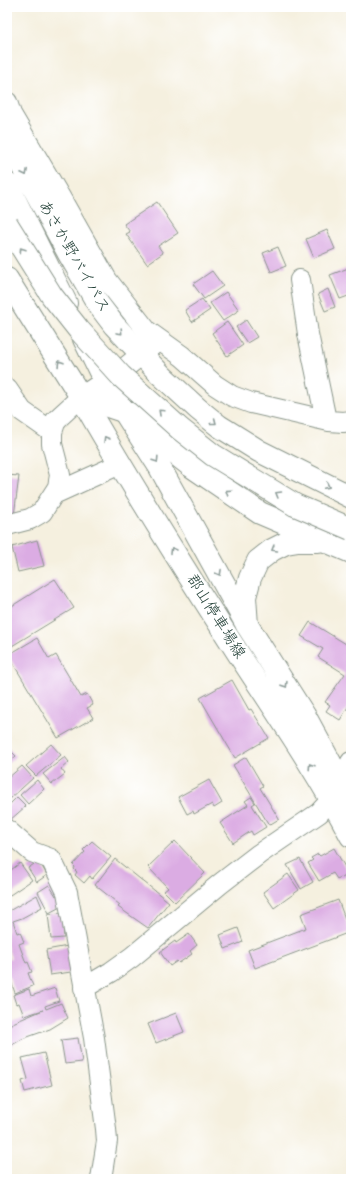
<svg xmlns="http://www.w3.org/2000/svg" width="358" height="1186" font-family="Dekko,'Klee One',sans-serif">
<rect width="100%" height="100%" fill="#fff"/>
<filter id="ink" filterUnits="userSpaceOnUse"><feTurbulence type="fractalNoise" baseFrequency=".025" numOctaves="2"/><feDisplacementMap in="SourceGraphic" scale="8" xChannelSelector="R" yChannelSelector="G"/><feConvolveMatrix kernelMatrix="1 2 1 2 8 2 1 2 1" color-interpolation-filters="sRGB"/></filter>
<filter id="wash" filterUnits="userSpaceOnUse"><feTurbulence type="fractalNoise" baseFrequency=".012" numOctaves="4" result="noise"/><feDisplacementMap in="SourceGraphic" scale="16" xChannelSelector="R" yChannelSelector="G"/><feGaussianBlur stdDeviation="0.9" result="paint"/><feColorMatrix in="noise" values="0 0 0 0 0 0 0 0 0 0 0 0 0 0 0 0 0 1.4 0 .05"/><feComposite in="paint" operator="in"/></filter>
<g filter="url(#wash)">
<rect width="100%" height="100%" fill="#f5f0df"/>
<g id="blocks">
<path fill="#dbace3" d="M157 202 178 233 158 246 163 253 147 264 126 234 130 232 124 224Z
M327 230 335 249 314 258 306 239Z
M278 247 286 266 271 272 263 253Z
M351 267V295L340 299 330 275Z
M212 271 223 286 204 299 193 284Z
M328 289 335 307 325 311 318 294Z
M226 292 239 310 223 321 210 303Z
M202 299 210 310 192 322 185 310Z
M246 320 257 337 247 343 236 327Z
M227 322 243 345 227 356 212 333Z
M7 475 19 476 14 516 7 515Z
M37 540 44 566 18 572 12 547Z
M7 559 10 568 7 569Z
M55 579 74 608 7 649V609Z
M310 622 351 647V702L340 720 326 711 330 705 325 702 345 674 318 657 323 649 301 636Z
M37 638 49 659 56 655 81 697 87 694 93 705 87 708 93 718 58 738 8 655Z
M232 680 249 710 251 709 269 738 235 758 200 698Z
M51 744 61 755 36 776 26 766Z
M7 747 16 756 7 764Z
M65 757 69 762 61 769 65 774 52 784 43 774Z
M246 757 263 786 260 788 279 819 269 825 233 765Z
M22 766 33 778 10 799 7 796V779Z
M37 780 44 789 28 804 20 795Z
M209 780 222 803 214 808 212 804 194 814 193 811 187 814 178 797Z
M17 797 26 806 9 821 7 819V807Z
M251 797 255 803 252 805 266 827 253 835 251 831 233 843 220 823 248 805 245 801Z
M92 841 111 857 92 879 90 876 84 883 75 875 77 872 74 869 75 867 73 865 85 852 83 850Z
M175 841 205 873 175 902 164 891 168 888 148 867Z
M334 848 349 874 342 878 341 877 337 879 333 873 319 881 308 863 313 860 311 858 318 854 320 856Z
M115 859 169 902 148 928 118 907 120 905 95 885Z
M300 859 313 882 301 889 287 865Z
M39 861 47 875 37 882 28 868Z
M20 863 32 880 7 897V867L8 866 11 870Z
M288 874 299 890 274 908 263 892Z
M49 885 56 896 58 895 64 905 49 913 38 892Z
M37 895 42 907 22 918 13 921 17 933 20 932 24 942 19 944 26 963 28 962 32 972 28 973 33 986 15 993 7 970V959L11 958 7 945V912Z
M338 900 350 932 255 968 248 950 306 928 301 914Z
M62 913 64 938 51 939 48 914Z
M238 928 243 942 225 949 220 935Z
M189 934 197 945 190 951 192 954 179 963 177 961 170 966 160 952 175 941 176 943Z
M68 946 71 972 50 975 46 950Z
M55 988 59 1001 45 1006 46 1009 61 1003 68 1018 50 1029 22 1039 7 1048V1026L15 1022 43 1010 24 1016 19 1003 16 1004 13 995 29 989 31 996Z
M176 1013 184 1032 156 1043 148 1024Z
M78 1038 82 1062 65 1064 61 1040Z
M44 1053 52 1085 25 1092 22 1081 28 1079 22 1058Z"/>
</g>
</g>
<g filter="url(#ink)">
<use href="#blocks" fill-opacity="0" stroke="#8a968a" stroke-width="1"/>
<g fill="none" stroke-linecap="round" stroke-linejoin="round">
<g stroke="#8a968a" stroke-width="22">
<path id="minor" d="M7 102 11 114 60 197 107 280 147 331 182 356 215 385 232 396 251 403 329 421 343 422 351 421
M300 280 308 334 326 420
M7 389 22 411 52 432
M54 494 120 464
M7 525 30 519 42 512 58 487 60 475 52 444V432L56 420 81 397 126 367 154 344
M7 830 32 852 51 859 67 892 94 1038 106 1129 107 1141 101 1179
M84 988 111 972 132 957 220 884 259 854 319 813 332 799 351 762"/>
</g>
<g stroke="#8a968a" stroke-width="24">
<path id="major" d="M104 380 159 466 247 625 306 718 351 801
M81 397C130 483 184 569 238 653 277 713 318 772 351 836"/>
</g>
<g stroke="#8a968a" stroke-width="24">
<path id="highway" d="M7 138 69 254 98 304 114 325 161 375 198 409 219 426 259 451 351 497
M7 184 66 303
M7 279 81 397 123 411 137 417 163 444 191 466 260 513 351 552
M84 339 104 380
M247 625 245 597 250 578 258 561 272 550 286 543 298 541H318"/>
</g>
<use href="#minor" stroke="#fff" stroke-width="20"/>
<use href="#major" stroke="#fff" stroke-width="22"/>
<use href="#highway" stroke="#fff" stroke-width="22"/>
<g stroke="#8a968a" stroke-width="24" stroke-linecap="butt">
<path id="highway-bridge" d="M7 224 52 296 79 330 121 376 180 429 213 455 295 505 351 529"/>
</g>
<use href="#highway-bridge" stroke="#fff" stroke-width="22"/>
</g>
<defs><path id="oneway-chevron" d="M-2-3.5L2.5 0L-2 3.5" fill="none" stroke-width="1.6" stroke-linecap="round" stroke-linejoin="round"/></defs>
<g stroke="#8f9e9a">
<use href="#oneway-chevron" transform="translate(25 173) rotate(63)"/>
<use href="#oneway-chevron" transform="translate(22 250) rotate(-124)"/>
<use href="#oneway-chevron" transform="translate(120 332) rotate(47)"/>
<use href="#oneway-chevron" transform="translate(60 363) rotate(-122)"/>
<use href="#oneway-chevron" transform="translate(161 412) rotate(-137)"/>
<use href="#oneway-chevron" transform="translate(214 422) rotate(38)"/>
<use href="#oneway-chevron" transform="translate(106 439) rotate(-121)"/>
<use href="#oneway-chevron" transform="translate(156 460) rotate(57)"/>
<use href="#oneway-chevron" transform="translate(327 486) rotate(26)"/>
<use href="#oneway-chevron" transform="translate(228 492) rotate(-146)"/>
<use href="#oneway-chevron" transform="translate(278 494) rotate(-149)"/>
<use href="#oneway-chevron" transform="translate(274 549) rotate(149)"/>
<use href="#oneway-chevron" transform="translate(173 550) rotate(-121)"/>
<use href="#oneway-chevron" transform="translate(219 573) rotate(61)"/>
<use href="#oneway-chevron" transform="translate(285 685) rotate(58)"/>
<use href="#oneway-chevron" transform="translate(311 766) rotate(-123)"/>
</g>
</g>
<g text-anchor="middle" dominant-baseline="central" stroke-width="4" stroke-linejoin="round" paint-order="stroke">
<g font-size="16" fill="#1f3d34" stroke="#fff">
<text transform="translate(73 257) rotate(60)">あさか野バイパス</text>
<text transform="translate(215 617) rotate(58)">郡山停車場線</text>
</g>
</g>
<rect width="358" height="1186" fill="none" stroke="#fff" stroke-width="24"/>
</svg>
